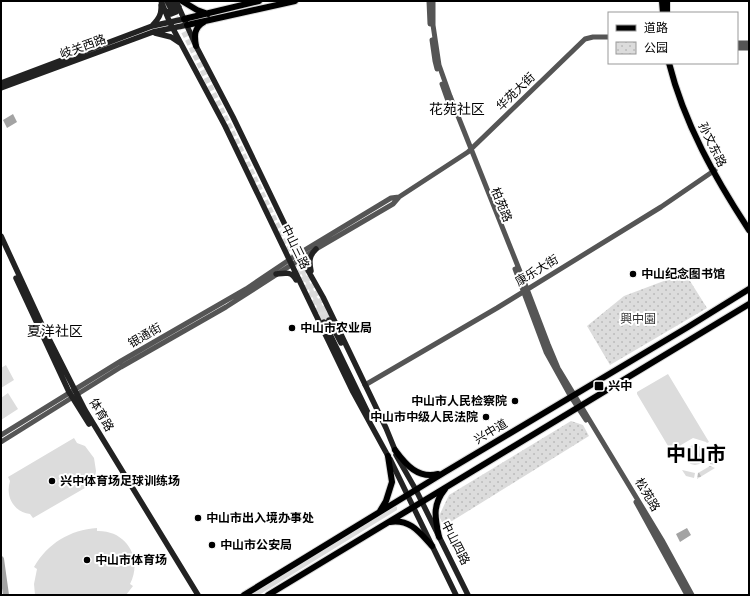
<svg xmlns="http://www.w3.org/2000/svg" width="750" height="596" font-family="'Sofia Sans Condensed','Noto Sans SC',sans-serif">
<defs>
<pattern id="forest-firs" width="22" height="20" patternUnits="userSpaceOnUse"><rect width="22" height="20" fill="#dcdcdc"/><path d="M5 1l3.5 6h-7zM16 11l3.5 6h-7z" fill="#bbb"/></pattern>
<pattern id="park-dots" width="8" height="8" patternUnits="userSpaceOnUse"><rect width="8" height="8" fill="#dcdcdc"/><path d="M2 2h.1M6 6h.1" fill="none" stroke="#bbb" stroke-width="1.8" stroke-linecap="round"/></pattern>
</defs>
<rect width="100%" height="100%" fill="#fff"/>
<path fill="#dcdcdc" d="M300 266H302L317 297 331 318 322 323 316 305 299 269Z
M6 365 14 380 1 388V368Z
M668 374 709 442 707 443 706 442 693 438 681 445 679 460 677 461 637 394V392Z
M8 393 18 409 1 420V398Z
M74 438 77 443 85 446 94 458 96 471 95 477 97 481 33 518 30 514C14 512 5 497 10 481L8 477Z
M395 506 397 507V510L259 595H248Z
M97 528V531C127 530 143 559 130 584L133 586 126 595H35L34 584 37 569 34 567C48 543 70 530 97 528Z"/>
<path fill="url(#forest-firs)" d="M685 455a10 10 0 1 1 20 0a10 10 0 1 1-20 0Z
M714 450 718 456 716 465 710 464 713 453 712 451Z
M710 466 715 468 697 479 698 473Z
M682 470 695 473 694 478 686 476Z"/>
<path fill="url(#park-dots)" d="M685 273 707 308 610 365 587 326 624 296Z
M571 421 583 425 589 436 444 526 439 516 449 495Z"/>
<path fill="#a3a3a3" d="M13 114 17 122 7 128 3 120Z
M687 528 691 535 680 542 676 534Z"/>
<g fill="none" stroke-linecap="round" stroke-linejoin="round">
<path stroke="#a3a3a3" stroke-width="6" d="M1 559 6 595"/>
<path stroke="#d9d9d9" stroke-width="5.5" stroke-dasharray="5.5 3" stroke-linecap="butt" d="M171 10 180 24 324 322
M304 268 329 320"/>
<g stroke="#dbdbdb" stroke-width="8">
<path id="primary" d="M182 1 197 10 208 14
M662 1 663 13
M667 1V13
M184 19 259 1
M187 25 295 1
M196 46C194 35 194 28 204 22
M669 63C684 123 715 178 749 230
M395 450C406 465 418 479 438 474
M380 511 386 501 392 482 388 456
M390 522C411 519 420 533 432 546
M439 537C435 518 432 505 445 489
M244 595 445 472 688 327 749 289
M268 595 749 304"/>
</g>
<path stroke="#555" stroke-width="5" d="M429 1 430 24
M433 1V25L439 65 450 96 527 289 548 344 558 368 662 540 692 595
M432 40 435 61 437 69
M737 43H749
M737 48H749
M442 84 448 101
M515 269 546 352 571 397 586 420
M365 385 497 308 661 207 715 170
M1 435 121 361 246 289 295 256 391 198 399 197
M1 442 121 367 226 307 316 249 393 204 399 197 468 152 585 39 593 37H609
M636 502 687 595"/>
<path stroke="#222" stroke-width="5.5" d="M161 1 170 23 225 126 353 392 388 456
M167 1 171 9
M171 1 175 8
M176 1 196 46 233 117 301 258 323 297 386 428 395 450
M166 11 171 14 176 12 179 7
M152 26C158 19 162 15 161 5
M155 33 171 37 180 43
M1 83 152 26 184 19
M1 88 153 32 187 25
M1 236 43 327 85 410 198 595
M311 271C309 261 309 256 316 249
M276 274C284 273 292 271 296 280
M16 278 69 392 89 424
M329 320 341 343
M324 322 369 415
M396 455 416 490 468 595
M390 459 456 595"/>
<use href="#primary" stroke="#000" stroke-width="6"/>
</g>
<g fill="#000" stroke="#fff" stroke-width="1.5">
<circle cx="633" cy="274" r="4"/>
<circle cx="292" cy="328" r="4"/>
<rect x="594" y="381" width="10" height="10" rx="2"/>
<circle cx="515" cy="401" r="4"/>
<circle cx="486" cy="417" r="4"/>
<circle cx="52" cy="481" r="4"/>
<circle cx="198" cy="518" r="4"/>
<circle cx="212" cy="545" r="4"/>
<circle cx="87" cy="560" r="4"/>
</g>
<g text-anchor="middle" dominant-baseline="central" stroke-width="4" stroke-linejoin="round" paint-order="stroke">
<g font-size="12" fill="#000" stroke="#fff">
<text transform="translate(83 47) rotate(-20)">岐关西路</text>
<text transform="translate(516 92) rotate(-44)">华苑大街</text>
<text transform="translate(712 145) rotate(64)">孙文东路</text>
<text transform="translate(501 205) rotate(68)">柏苑路</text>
<text transform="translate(295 247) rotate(64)">中山三路</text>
<text transform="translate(537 271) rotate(-31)">康乐大街</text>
<text transform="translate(145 336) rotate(-30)">银通街</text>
<text transform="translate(101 415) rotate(60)">体育路</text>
<text transform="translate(491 432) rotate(-31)">兴中道</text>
<text transform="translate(647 495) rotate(59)">松苑路</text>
<text transform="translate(455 543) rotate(63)">中山四路</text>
</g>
<g font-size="12" font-weight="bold" fill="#000" stroke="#fff" text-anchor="start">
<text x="641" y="274">中山纪念图书馆</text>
<text x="300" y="328">中山市农业局</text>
<text x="608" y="386">兴中</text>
<text x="507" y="401" text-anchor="end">中山市人民检察院</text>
<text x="478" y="417" text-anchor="end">中山市中级人民法院</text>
<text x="60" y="481">兴中体育场足球训练场</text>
<text x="206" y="518">中山市出入境办事处</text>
<text x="220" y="545">中山市公安局</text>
<text x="95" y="560">中山市体育场</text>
</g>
<g font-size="12" fill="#333" stroke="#fff">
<text x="638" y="319">興中園</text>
</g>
<g font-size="14" fill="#000" stroke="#fff">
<text x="457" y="109">花苑社区</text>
<text x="55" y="331">夏洋社区</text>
</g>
<g font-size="20" font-weight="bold" fill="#000" stroke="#fff">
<text x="696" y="455">中山市</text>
</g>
</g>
<rect width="750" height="596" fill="none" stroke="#000000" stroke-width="4"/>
<rect x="608" y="12" width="130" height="52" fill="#ffffff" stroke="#999999"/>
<rect x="616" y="25" width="20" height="6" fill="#000000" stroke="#999999"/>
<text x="644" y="32" font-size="12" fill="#000000">道路</text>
<rect x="616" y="42" width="20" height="12" fill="url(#park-dots)" stroke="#999999"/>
<text x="644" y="52" font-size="12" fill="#000000">公园</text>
</svg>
